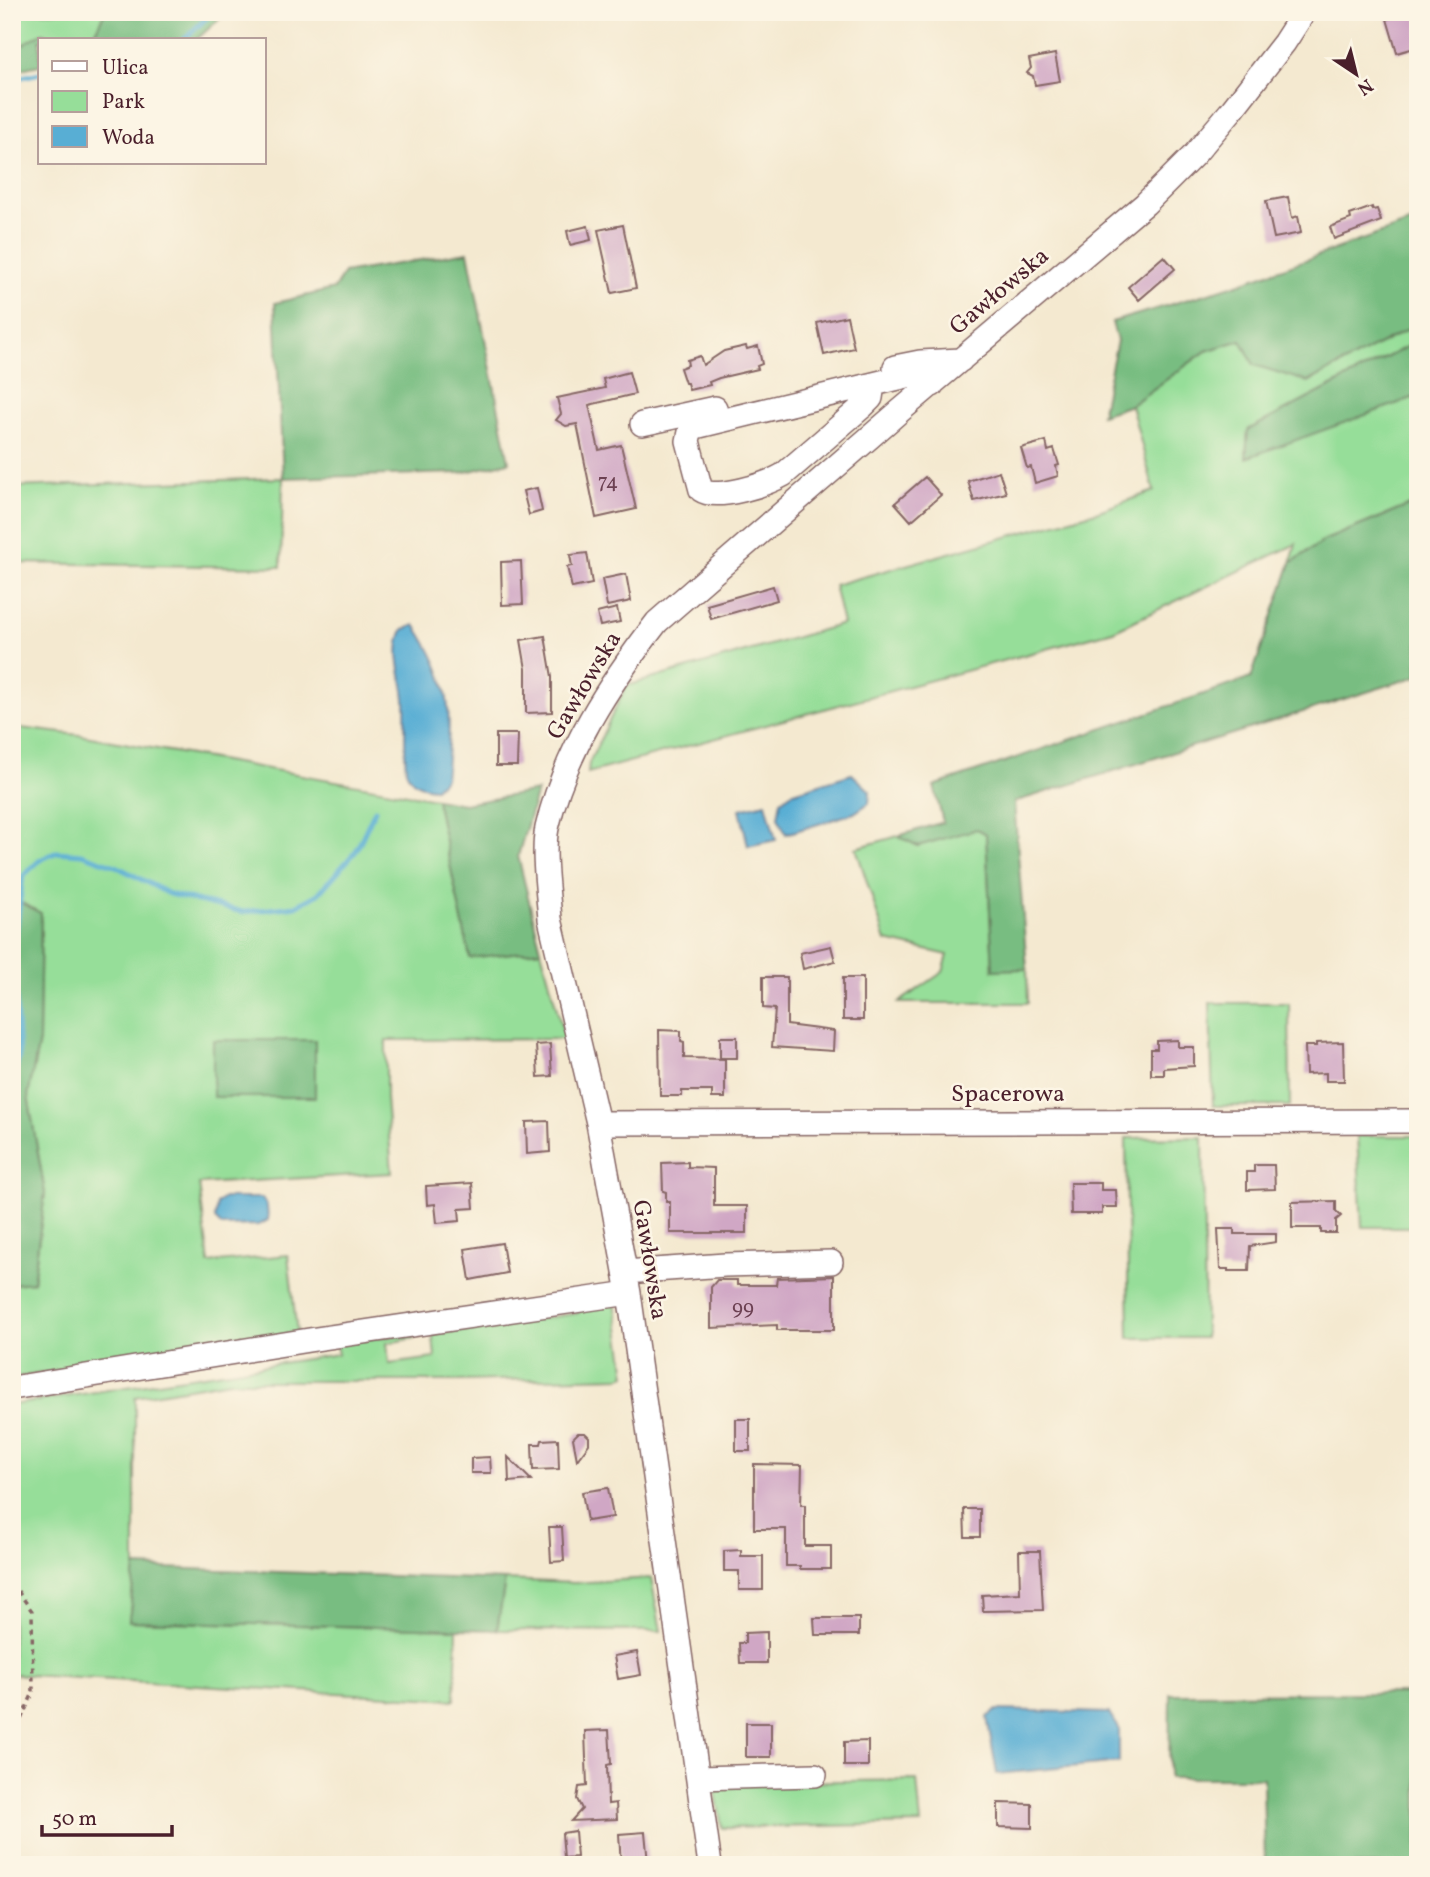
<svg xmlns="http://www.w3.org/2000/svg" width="1430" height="1877" font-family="Vollkorn,serif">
<rect width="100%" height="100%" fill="#fcf5e5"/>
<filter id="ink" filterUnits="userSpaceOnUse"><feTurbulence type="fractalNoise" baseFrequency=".0143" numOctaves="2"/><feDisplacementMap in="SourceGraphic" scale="14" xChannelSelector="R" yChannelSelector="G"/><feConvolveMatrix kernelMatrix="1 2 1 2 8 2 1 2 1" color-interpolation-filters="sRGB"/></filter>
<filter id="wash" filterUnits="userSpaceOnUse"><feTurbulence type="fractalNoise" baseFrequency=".00686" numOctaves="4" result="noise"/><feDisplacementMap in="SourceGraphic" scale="28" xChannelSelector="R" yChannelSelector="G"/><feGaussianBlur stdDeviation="1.57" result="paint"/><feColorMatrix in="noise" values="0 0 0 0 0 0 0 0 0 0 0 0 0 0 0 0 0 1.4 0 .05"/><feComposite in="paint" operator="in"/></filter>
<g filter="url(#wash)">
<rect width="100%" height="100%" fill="#f4e9d0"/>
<path fill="#96de99" stroke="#707e62" stroke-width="2" d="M12 12H105L91 40H60L42 33 12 52Z
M1418 324V341L1248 430 1246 457 1418 396V502L1325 540 1291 563 1296 544 1113 631 588 773 589 763 626 686 843 624 834 585 1096 512 1154 491 1131 405 1206 351 1241 340 1308 382Z
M283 478 281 567 12 563V487Z
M12 727 79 735 436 799 470 957 541 950 565 1039 386 1040V1098L392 1173 199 1184 209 1263 288 1255 297 1333 12 1378V1284L33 1282 45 1193 28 1096 39 1041 41 914 12 898Z
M978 828 986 834 993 969H1027L1028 1003H898L943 972 948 955 886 941 856 848 898 836 918 846Z
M1210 1003H1289L1290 1106H1213Z
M1357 1136H1418V1227H1362Z
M1203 1137 1205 1338H1129L1126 1138Z
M615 1301 626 1375 621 1377 458 1381H230L135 1397V1567L129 1621 457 1629 455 1700 12 1674V1405L338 1354 335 1342 417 1334 415 1338 387 1343 389 1364 435 1358 433 1337 435 1329 445 1333 578 1313 589 1304Z
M651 1578 661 1631 497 1630 505 1580 574 1583Z
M917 1780 921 1824 722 1828 714 1783Z"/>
<path fill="#78bd81" stroke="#616e56" stroke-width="2" d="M105 12H227L196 40H91Z
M42 33 60 40H40V65L12 71 13 50Z
M1418 220V324L1308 382 1254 365 1241 340 1206 351 1131 405 1101 415 1117 341 1112 322 1232 286Z
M468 252 509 462 461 473 283 478 275 303 334 289 344 273Z
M1418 341V396L1246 458 1248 430Z
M1418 502V676L1014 802 1027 969 993 970 986 834 977 829 918 846 898 836 943 822 934 786 1251 678 1291 563 1325 540Z
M537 791 518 856 541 950 470 958 436 799 464 804Z
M12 898 41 913 39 1041 28 1096 45 1193 33 1282 12 1284Z
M213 1040H315V1097H213Z
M135 1567 505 1580 497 1630 129 1621Z
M1418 1693V1865H1265L1263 1778H1169L1170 1694Z"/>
<path fill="#58aed4" stroke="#516680" stroke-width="2" d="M415 625C453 681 452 714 445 778L435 788C421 787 411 784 406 770 404 746 406 723 405 699 403 674 392 655 403 630Z
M852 774 870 791 869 803 854 813 786 834 778 817 781 800 791 793Z
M766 803 776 840 748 846 740 809Z
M224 1198H262L267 1206 268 1220 259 1225 222 1226 215 1219 217 1203Z
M997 1710 1109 1713 1119 1728V1762L997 1774 987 1717Z"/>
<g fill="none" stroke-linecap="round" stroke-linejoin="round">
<path stroke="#58aed4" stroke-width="5" d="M183 40 213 12
M12 79 40 73
M12 1081 19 1056 13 954 23 876 40 860 57 852 82 854 116 866 169 894 243 912 296 906 318 894 356 851 375 810"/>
</g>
<g id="blocks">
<path fill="#d0a7c5" d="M1408 13V15L1418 13V47L1397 53 1387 19Z
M1055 54 1060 81 1035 85 1033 76 1027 73 1031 68 1029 59Z
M1288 197 1292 218 1298 216 1301 233 1274 238 1266 201Z
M1372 207 1373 210 1377 209 1381 221 1334 239 1330 227 1351 219 1350 215Z
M623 225 636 288 612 293 598 230Z
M588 226 591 240 570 245 567 231Z
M1164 256 1175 269 1139 300 1128 287Z
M847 316 854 348 824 355 817 323Z
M746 346 747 349 758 346 762 364 757 366 758 369 719 378 709 382 710 385 689 390 687 383H685L680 368 688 365 687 360 700 356 703 365 724 351Z
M629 372 635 394 589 405 599 450 621 445 636 509 596 518 577 424 566 426 556 420 561 414 557 398 605 388 603 379Z
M1046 441 1048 451 1054 449 1059 465 1056 466 1058 476 1035 483 1031 467 1027 468 1021 448Z
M999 471 1006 493 974 501 968 481Z
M925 477 941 495 911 521 895 503Z
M537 488 542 511 529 515 523 491Z
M587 553 592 584 572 588 567 567 572 566 570 555Z
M521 561 523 604 502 605 501 562Z
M626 574 631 601 607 606 602 579Z
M773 586 777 600 711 619 707 605Z
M617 608 620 622 600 626 597 613Z
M545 636 552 677V712L526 713V669L521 640Z
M496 734H518L517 766H496Z
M831 946 835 961 803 969 800 953Z
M763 977H787V1025L834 1031 833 1051 772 1047 775 1009 763 1008Z
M843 978H863V1020H843Z
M659 1030 681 1031V1041L684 1042V1058L725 1059V1098H712V1091H682V1096H660Z
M720 1037H737V1058H720Z
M1178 1040V1047H1194V1066L1164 1068V1075H1151V1049H1157V1041Z
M1343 1042 1344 1081H1326V1073L1306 1074 1305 1046H1316V1043Z
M550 1044 552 1076 538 1077 536 1045Z
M549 1121 550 1152 527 1154 526 1122Z
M688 1162V1167L714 1168V1206H747V1233H670V1202H666V1192L663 1191 662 1163Z
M1254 1165H1274L1275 1189 1247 1190V1172H1254Z
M472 1183 474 1208 459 1209 460 1221 437 1223 435 1204 427 1205 426 1186Z
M1070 1183H1101V1190H1116L1117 1207H1102V1214H1071Z
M1336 1201V1211L1341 1216 1336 1220V1233H1321V1228H1292V1202Z
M1218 1229H1234V1234H1276V1242L1250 1246 1249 1271H1228V1269H1220Z
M502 1243 507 1273 470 1280 465 1249Z
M834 1276V1330H777V1325L711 1328V1287L717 1280H737V1285H776L777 1278Z
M736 1419H750V1451H736Z
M578 1433H585L589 1437V1444L577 1460 573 1438Z
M558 1439 559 1469 533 1470 532 1444H541L542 1440Z
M490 1457 491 1473H471V1458Z
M508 1457 531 1480 509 1482Z
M754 1464 802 1465 801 1505H805V1546H831V1569H800V1566H786V1529H754Z
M608 1488 613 1517 587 1521 582 1492Z
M964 1509H980V1537H965Z
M549 1527H562L564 1561 551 1562Z
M741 1550V1556H763V1590H739V1571H724V1551Z
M1019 1551H1040L1043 1610 983 1611 982 1595 1020 1593Z
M814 1618H859V1635H815Z
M767 1632V1663H740L739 1643H745V1633Z
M637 1652 641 1675 618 1679 614 1656Z
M746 1723H771V1757H746Z
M609 1730 611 1764 607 1765 608 1804 616 1803 617 1819 571 1821 582 1809 577 1799 579 1787 587 1786 585 1731Z
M868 1741V1766H844V1742Z
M998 1803 1032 1804V1828L998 1827Z
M575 1831 577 1857 564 1858 562 1833Z
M645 1832 648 1863 621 1865 619 1834Z"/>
</g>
</g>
<g filter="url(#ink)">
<use href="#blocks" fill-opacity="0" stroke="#866665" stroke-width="2"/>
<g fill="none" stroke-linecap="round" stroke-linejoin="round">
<g stroke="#866665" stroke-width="26">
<path id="minor" d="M895 367 920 362 961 360
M873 384 871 398 862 407 783 475C767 484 717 501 701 490L688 441 690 432 695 427 911 375 920 376 932 385
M642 424 715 408
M598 1123 1418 1121
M625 1272 725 1265 831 1262
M12 1388 309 1340 629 1293
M698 1778 815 1775
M710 1865 629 1293 598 1123 550 919C548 893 542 852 547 828 565 751 609 684 657 622L900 411 1145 204 1194 155 1231 111 1284 43 1304 12"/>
</g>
<path stroke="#866665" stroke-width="3.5" stroke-dasharray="5 5" stroke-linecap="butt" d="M12 1583 32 1611 33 1693 17 1728 12 1778"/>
<use href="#minor" stroke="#fff" stroke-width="23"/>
</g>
</g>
<g text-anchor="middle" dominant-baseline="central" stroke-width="5" stroke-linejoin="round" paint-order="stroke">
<g font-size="21" fill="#6c4152">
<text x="608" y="482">74</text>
<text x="743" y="1308">99</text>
</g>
<g font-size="24" fill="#4a1f2b" stroke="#fcf5e5">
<text transform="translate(1000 292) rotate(-40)">Gawłowska</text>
<text transform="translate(585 686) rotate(-59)">Gawłowska</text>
<text x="1008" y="1095">Spacerowa</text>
<text transform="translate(649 1260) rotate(81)">Gawłowska</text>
</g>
</g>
<rect width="1430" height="1877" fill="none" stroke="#fcf5e5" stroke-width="42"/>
<rect x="38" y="38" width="228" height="126" fill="#fcf5e5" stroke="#b59f9b" stroke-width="2"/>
<rect x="52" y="61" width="35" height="10" fill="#ffffff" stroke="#b59f9b" stroke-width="2"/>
<text x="102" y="74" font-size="21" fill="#4a1f2b">Ulica</text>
<rect x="52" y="91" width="35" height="21" fill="#96de99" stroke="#b59f9b" stroke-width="2"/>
<text x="102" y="108" font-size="21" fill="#4a1f2b">Park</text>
<rect x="52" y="126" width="35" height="21" fill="#58aed4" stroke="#b59f9b" stroke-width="2"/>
<text x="102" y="144" font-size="21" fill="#4a1f2b">Woda</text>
<g transform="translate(1356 74) rotate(145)" stroke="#fcf5e5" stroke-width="5" paint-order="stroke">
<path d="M0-5L12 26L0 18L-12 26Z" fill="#4a1f2b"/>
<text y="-10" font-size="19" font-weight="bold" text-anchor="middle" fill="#4a1f2b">N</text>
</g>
<path d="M42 1825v10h130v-10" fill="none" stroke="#4a1f2b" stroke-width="3.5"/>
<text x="52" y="1825" font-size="21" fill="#4a1f2b" stroke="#fcf5e5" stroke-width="5" paint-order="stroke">50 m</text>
</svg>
